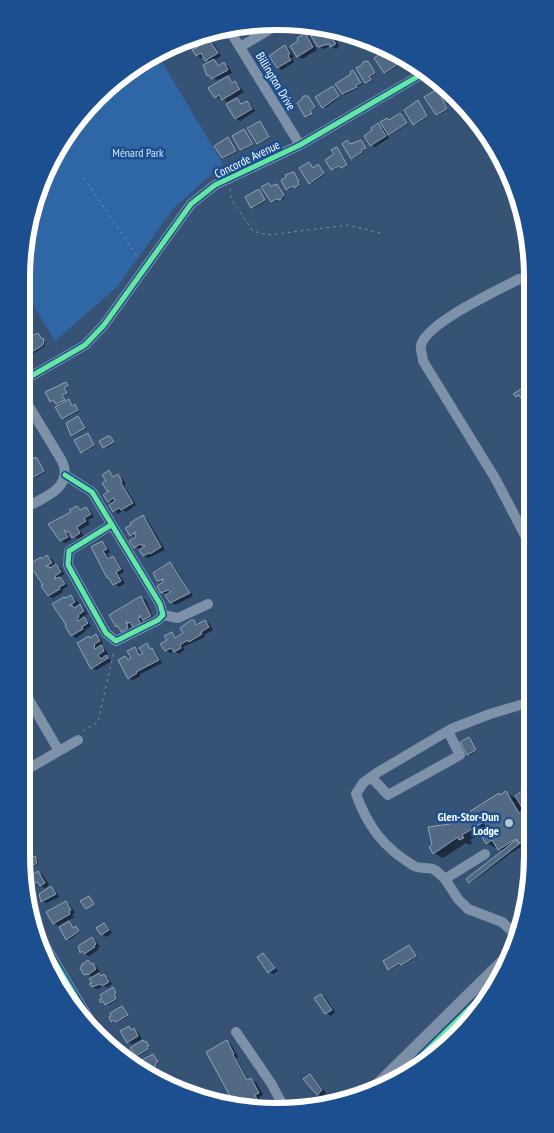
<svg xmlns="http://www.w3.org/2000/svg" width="554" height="1133" font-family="'PT Sans Narrow',sans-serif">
<rect width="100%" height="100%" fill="#365274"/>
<path fill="#2f66a5" d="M158 55 223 164 174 208 117 287 55 341 21 285V277L41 179 96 96Z"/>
<path fill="#0007" d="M322 31 333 32 339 46 336 49 331 46 323 49 319 46Z
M305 34 309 37 317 50 302 59 298 56 300 41Z
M339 34 349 36 344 38Z
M207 35 204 37 214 44 221 56 213 61 220 66 224 64 228 66 232 73 217 80 208 75 211 63 204 56 201 58 196 55 203 38 198 40 195 38 191 41 188 39Z
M285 46 289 49 294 57 292 58 294 62 282 70 277 67Z
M384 53 389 58 392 56 394 57 399 65 386 73 385 72Z
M368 63 376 74 370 77 372 81 368 83 366 82Z
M353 72 362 84 357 87 358 88 344 95 343 94Z
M228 78 234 83 239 85 244 92 227 102 222 98 220 99 216 97Z
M333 88 340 97 325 108 317 97Z
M441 88 447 96 441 100 445 102 448 110 438 115 436 114Z
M308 97 316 108 310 112 313 115 308 117 306 116Z
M237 99 243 105 247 102 251 105 255 111 240 121 235 118Z
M418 101 428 117 415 125 414 124Z
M400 114 408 124 390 135 385 131 389 138 375 147 371 145 378 125 386 130 387 119 390 120Z
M260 122 270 138 259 144 258 143Z
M244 130 254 145 243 150 241 149Z
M228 139 237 152 225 158 223 157Z
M361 141 366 149 362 151 363 153 353 159 352 158 347 142 351 145Z
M337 148 348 166 343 168 341 166 334 170 332 169Z
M309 163 313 169 318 166 320 167 325 174 311 184 309 183Z
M293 173 300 183 299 184 300 186 297 188 295 186 289 190 287 189Z
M279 186 285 197 282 200 280 199 274 202 272 201V187Z
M260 192 266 201 254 208 252 207Z
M23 318 30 327 28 328 30 331 26 333 29 339 45 341V346L28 357 24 350 21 351V320Z
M66 383 69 387 65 389 68 394 63 396 66 402H70L79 411 65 419 63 418 60 405 55 401H51Z
M531 415V422L527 418Z
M78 418 86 429 73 436 72 435Z
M21 431 28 443 21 447Z
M89 436 95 446 83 453 82 452Z
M110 437 115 443 106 448 104 447Z
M36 459 45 472 35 478 33 477Z
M21 467 25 469 32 481 30 482V484L21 488Z
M109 472 115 477 118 476 122 478 126 484 124 485 136 505 126 512 123 510 118 514 114 511 113 504 109 501 111 492 108 490Z
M77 507 82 510 86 508 91 511 94 517 88 520 90 524 80 530 84 536 78 539 66 531 71 540 65 543 61 540 50 524 73 513Z
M143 517 147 519 165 550 148 558 144 556 140 549 135 547 136 538 131 535Z
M102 542 106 545 110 552 107 554 110 559 113 557 117 560 124 572 119 575 125 583 119 587 108 577 93 548Z
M47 557 52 559 56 566 61 568 64 574 59 578 64 581 68 586 62 590 63 592 53 598 48 596 45 586 42 560Z
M170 563 174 566 193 596 175 605 171 602 159 586 163 583 158 580Z
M71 596 84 608 88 614 82 617 88 621 91 626 85 630 86 631 76 638 72 635 68 625 66 599Z
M141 597 146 600 154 618 148 622 144 619 141 621 145 627 130 624 132 630 127 633 117 626Z
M193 621 198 625 205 621 209 623 213 630 204 635 205 637 183 647 185 650 179 654 174 651 170 653 166 650 172 633 177 638 185 634Z
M96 636 100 638 103 643 99 646 105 649 108 654 105 656 112 661 96 670 92 668 91 639Z
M147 645 156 652 162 663 140 674V676L133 680 128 678 125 658 130 660 133 659 135 648 139 651 141 655 144 653Z
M469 738 477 751 470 755 468 754Z
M506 793 519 800 522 793 524 794 530 804 524 807 519 804 524 812 533 806V846L530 848 524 845 508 855 471 883 470 882 503 852 498 847 496 848 487 843 492 832 490 829 470 840 472 843 470 845 466 843 443 858 434 853 450 825 499 794 501 796Z
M21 842 27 843 29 851 21 856Z
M31 854 38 860V864L27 870 23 864 22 859Z
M38 873 43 875 49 885 45 888 34 883Z
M51 888 55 890 59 897 46 903 42 901Z
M66 902 70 905 75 913 72 914 74 917 58 926 54 923Z
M69 923 74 929 76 927 80 932 69 940 67 939Z
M104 924 108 927 112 933 106 937 102 934Z
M92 939 96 941 100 947 97 948 98 950 89 956 81 952 80 947Z
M409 947 417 957 403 965 401 963 390 970 389 969Z
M263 954 267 957 278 971 273 974 269 972Z
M88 962 97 967 100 972 98 973 108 978 112 984 107 987 104 986 97 989 93 987 94 977 85 974Z
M113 989 117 994 114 995 117 1000 108 1005 105 1002H102Z
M321 995 325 997 335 1012 331 1016 326 1013Z
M122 1007 129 1016 118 1022 116 1021H112L113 1016Z
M129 1028 138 1032 142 1039 132 1044 127 1042Z
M227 1042 231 1044 238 1057 236 1058 249 1081 251 1080 256 1082 263 1095 259 1097 265 1108 238 1107 207 1052Z
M146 1043 150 1047 148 1048 149 1050 138 1056H136Z
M153 1055 159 1063 156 1065 157 1067 148 1073 147 1072Z
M310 1075 314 1078 326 1093 322 1096 318 1094Z"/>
<path fill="#526984" stroke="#92a2b6" d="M320 30 329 32 336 44 330 47 329 44 318 47 311 36Z
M305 33 313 47 297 57 290 46 298 41 297 38Z
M206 37 208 42 210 41 218 53 205 61 201 53 196 56 192 50 198 47 195 43Z
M285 45 290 54 288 56 291 60 277 68 269 56Z
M384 51 388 57 392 55 398 64 384 73 374 58Z
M214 59 218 66 224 62 228 70 211 79 209 75 207 76 203 65Z
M368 61 375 73 369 76 371 80 365 83 356 68 362 65 363 62Z
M353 70 361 83 356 85 357 87 342 94 335 84 351 74 350 72Z
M228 76 232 83 235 81 240 89 222 100 219 95 215 98 214 97 208 88Z
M333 86 339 96 322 108 315 97Z
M441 87 446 95 441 98 443 100 447 109 436 115 424 97Z
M303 96H308L315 107 310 111 312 114 305 117 297 103 302 99Z
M237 98 241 104 247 101 252 109 235 119 226 104Z
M418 100 427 116 413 125 404 110Z
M400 113 407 123 388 135 380 122 387 118 389 120Z
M260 121 269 137 257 144 247 128Z
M378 123 386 136 370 146 364 136 372 130 371 128Z
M244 129 253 144 240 150 232 136Z
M228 137 236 151 222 158 214 146Z
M347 140 350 144 361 140 366 148 361 150 362 152 351 159 342 144Z
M337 147 347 165 341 168 339 166 331 170 325 160 334 154 331 150Z
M309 162 313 168 318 164 324 173 309 184 299 168Z
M294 172 299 182 298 183 299 185 294 188 293 186 286 190 281 180 286 177 285 175Z
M268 183 271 186 277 184 284 195 280 200 277 199 271 202 261 187Z
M259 189 265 200 251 208 245 197Z
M23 317 29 326 27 327 29 330 25 332 27 336 21 340V318Z
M38 333 41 338 44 339 43 345 26 356 21 350V341Z
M66 382 68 386 64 388 67 393 62 395 65 400 56 404 53 400 50 402 45 392Z
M531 383V413L519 395 516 397 513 394Z
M69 399 72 406 75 404 78 410 62 419 55 407Z
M78 416 85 428 71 436 66 423Z
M88 433 94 445 81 453 74 440Z
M108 436H110L114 442 103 448 99 441Z
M33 457 34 459 36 457 44 471 32 478 24 462Z
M21 466 28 478 21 485Z
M109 470 113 477 118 474 122 481 121 483 133 503 121 510 119 508 113 512 109 505 115 501 113 498 108 502 103 495 109 491H107L102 483 106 481 102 475Z
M77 506 80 510 86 507 91 514 84 518 86 521 77 527 80 533 72 538 69 531 67 533 65 530 64 531 68 537 60 541 48 524 71 512 69 510Z
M143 515 161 547 150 554 149 553 143 556 139 550 145 546 144 545 142 546 140 544 134 548 129 541 136 537 134 534 136 533V532L130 536 125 528 131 525 130 523Z
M102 541 107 549 103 551 108 559 113 556 121 569 116 572 121 581 113 585 108 577 107 578 91 547Z
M47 555 52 563 46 566 47 567 49 566 50 568 56 564 61 572 55 576 56 578 54 579 60 577 65 584 59 587 60 589 48 596 41 586 43 585 29 564 41 557 42 559Z
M170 562 190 593 170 603 165 595 171 592 168 590 161 593 157 586 163 582 161 580 164 579 157 581 153 573Z
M71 595 75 602 69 606 72 605 74 608 80 604 84 611 78 615 79 617 77 619 78 621 84 617 88 623 82 627 83 629 71 636 65 626 66 625 52 604 64 597 65 598Z
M141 596 151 616 143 620 139 615 140 617 138 618 141 624 134 628 130 622 127 624 126 621 128 628 121 632 118 626 116 627 109 615Z
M191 620H194L196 625 205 620 209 627 201 632 202 634 189 642 188 640 180 645 181 648 174 652 171 648 165 651 160 644 167 640 164 636 172 632 175 638 183 633 180 628Z
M96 634 100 641 94 644 95 646 94 647 95 649 101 645 104 651 98 655 101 659 106 655 108 658 91 669 77 643 89 636 90 638Z
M147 643 150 649 152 648 159 660 136 672 137 673 128 679 118 660 125 656 128 660 131 658 127 651 135 647 139 655 143 653 139 648Z
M469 737 476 750 467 755 460 742Z
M506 791 519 813 533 805V827L528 830 531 836 520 844 516 839 498 850 492 840 486 844 482 837 490 831 484 822 462 835 464 838 459 840 458 837 433 854 429 847 432 845 428 827 450 824 499 793 500 795Z
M522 791 529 803 522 807 515 796Z
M21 840 26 841 28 845 26 846 28 850 21 854Z
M516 840 519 844 469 883 466 879Z
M31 853 34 857 35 856 37 863 25 870 22 858Z
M38 871 45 883 40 886 37 882 34 884 29 881 31 880 29 877Z
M51 886 56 894 41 902 39 894Z
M89 896 94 904 86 909 80 901Z
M66 901 71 910 69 911 70 914 53 924 46 912Z
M69 921 73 928 76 926 79 931 66 940 59 927Z
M104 923 109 930 101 935 96 928Z
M92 937 96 944 94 946 95 947 84 954 82 951 80 953 78 946Z
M409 945 416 956 401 965 399 963 388 970 383 961Z
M263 953 275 968 268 973 257 957Z
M88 960 91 964 93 963 96 969 88 975 87 974 84 975 80 968 82 966 81 965Z
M99 973 101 976 104 974 109 982 102 986 100 984 92 987 89 984 92 983 89 979Z
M113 987 116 993 114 994 116 999 105 1005 103 1001 101 1003 99 1000 102 998 100 995Z
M321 994 332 1010 325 1014 314 998Z
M122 1006 128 1015 116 1022 114 1020 111 1022 109 1017 111 1016 110 1013Z
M129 1026 131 1030 134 1028 138 1036 127 1043 120 1031Z
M143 1040 144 1042 146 1041 149 1046 147 1047 148 1049 136 1056 130 1048Z
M227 1040 234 1054 233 1055 247 1080 251 1078 259 1093 255 1095 261 1108 236 1107 206 1052Z
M153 1054 158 1062 155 1064 156 1066 146 1072 140 1061Z
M160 1072 162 1076 166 1073 170 1079 165 1081 154 1076Z
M310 1074 322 1090 317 1095 303 1079Z"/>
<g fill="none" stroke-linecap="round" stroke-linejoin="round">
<path stroke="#7d92a8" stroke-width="1" stroke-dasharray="2.5 4" stroke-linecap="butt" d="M84 178 139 259
M230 189 231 199 253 231 268 235 348 225 380 233
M83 731 98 722 114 651"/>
<path stroke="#7d92a8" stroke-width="10" d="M230 31 300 145
M240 47 282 22
M531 277 519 279C498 290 424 324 421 346 420 350 423 357 423 361L495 478 532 549
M21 382 85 345 104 325 191 204 215 185 300 145 427 71
M65 475 92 492 160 604 163 615 158 620 116 641 106 633 68 565 69 551 111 525
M21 510C40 499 75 489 62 461L21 393
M163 615 178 618 208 604
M21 686 59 751
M21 773 78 740
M371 777 388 795 460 755 448 731
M485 854 445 879C442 876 437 871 433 869 427 867 419 869 414 866 383 847 368 827 356 794L363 783 375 774 451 729 490 714 527 703 532 705
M445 879 458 899 468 909 502 922 517 936
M32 924 98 1034
M236 1032 271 1083 285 1109"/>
<path stroke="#7d8ea7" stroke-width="12" d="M371 1091 514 950"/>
<g stroke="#1b4f8f" stroke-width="8">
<path id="cycleway" d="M21 382 85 345 104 325 191 204 215 185 300 145 427 71
M65 475 92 492 160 604 163 615 158 620 116 641 106 633 68 565 69 551 111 525
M32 924 98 1034
M397 1080 497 981"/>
</g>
<use href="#cycleway" stroke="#66e7a1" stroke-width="5"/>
</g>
<circle fill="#b9c2ce" stroke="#1b4f8f" stroke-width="2" cx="509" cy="823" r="5"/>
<g text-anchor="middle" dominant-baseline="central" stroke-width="5" stroke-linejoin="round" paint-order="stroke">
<g font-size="12" fill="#fff" stroke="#1b4f8f">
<text transform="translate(276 81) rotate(59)">Billington Drive</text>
<text transform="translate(247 159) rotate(-26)">Concorde Avenue</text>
</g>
<g font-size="12" fill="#cfe3fa" stroke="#1b4f8f">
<text x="138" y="152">Ménard Park</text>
</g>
<g font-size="12" font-weight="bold" fill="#fff" stroke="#1b4f8f" text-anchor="end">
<text x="499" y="816">Glen-Stor-Dun<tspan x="499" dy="14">Lodge</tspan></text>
</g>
</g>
<path d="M0 0H554V1133H0ZM277 30H277A247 247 0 0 1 524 277V856A247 247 0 0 1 277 1103H277A247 247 0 0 1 30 856V277A247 247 0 0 1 277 30Z" fill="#1b4f8f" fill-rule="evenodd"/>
<path fill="none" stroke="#fff" stroke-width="6" d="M277 30H277A247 247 0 0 1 524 277V856A247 247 0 0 1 277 1103H277A247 247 0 0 1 30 856V277A247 247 0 0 1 277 30Z"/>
</svg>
